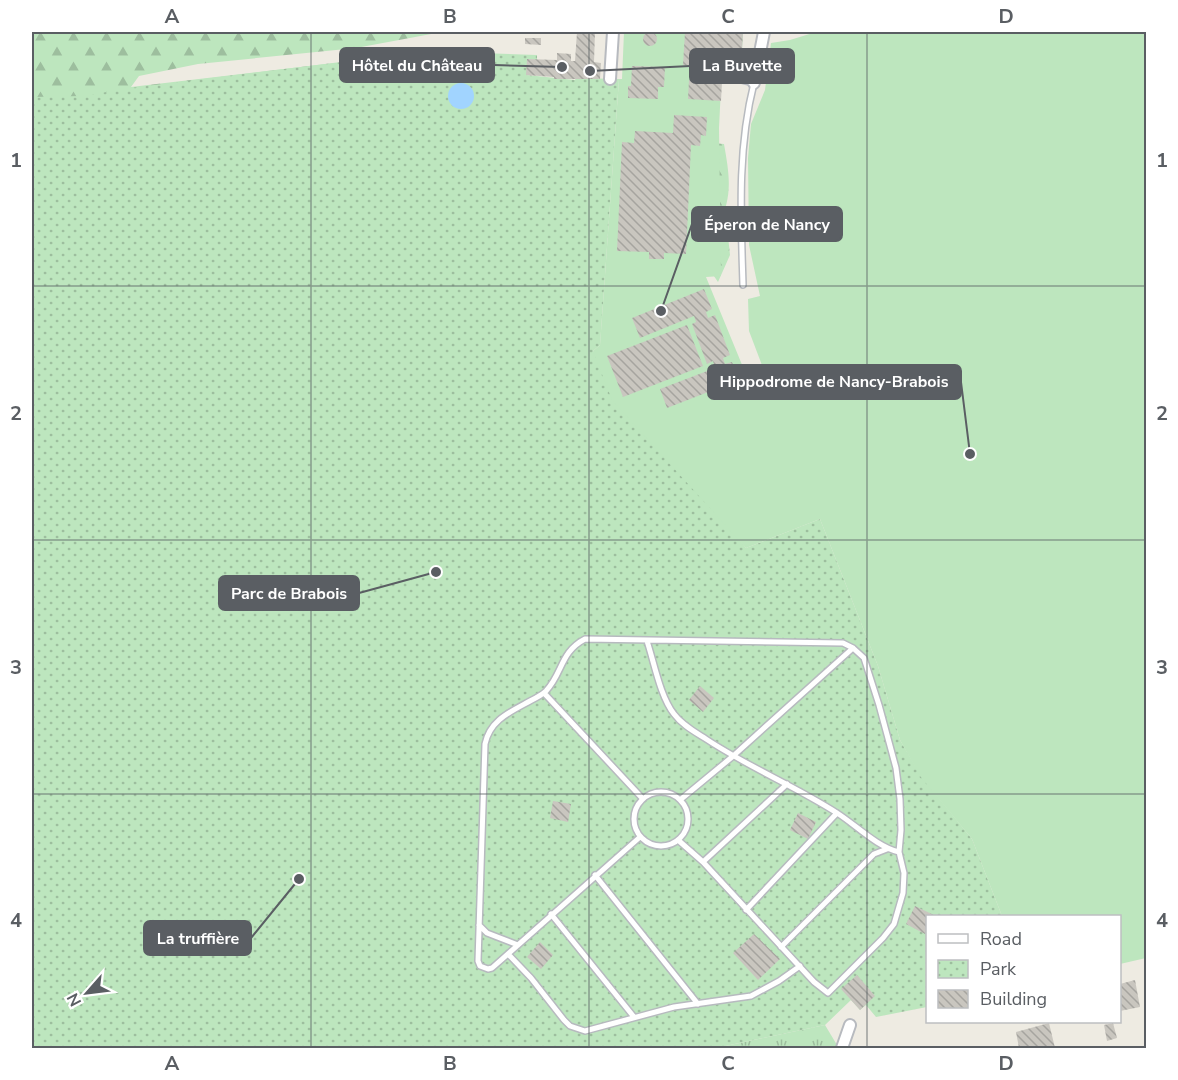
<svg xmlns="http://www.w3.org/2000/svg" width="1178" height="1080" font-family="'Nunito Sans',sans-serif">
<defs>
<pattern id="grass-tufts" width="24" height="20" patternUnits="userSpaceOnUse" patternTransform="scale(1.5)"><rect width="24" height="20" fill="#bde6be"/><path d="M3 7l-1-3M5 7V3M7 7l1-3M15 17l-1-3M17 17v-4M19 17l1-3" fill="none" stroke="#9dbe9e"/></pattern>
<pattern id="forest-firs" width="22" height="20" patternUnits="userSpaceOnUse" patternTransform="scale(1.5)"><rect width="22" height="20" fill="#bde6be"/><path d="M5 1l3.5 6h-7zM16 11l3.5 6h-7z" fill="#9dbe9e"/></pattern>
<pattern id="park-dots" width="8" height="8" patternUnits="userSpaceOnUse" patternTransform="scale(1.5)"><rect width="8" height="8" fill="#bde6be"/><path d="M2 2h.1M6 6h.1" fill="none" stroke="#9dbe9e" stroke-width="1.8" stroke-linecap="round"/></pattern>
<pattern id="building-back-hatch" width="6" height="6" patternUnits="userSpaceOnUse" patternTransform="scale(1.5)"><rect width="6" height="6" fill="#c9c6bf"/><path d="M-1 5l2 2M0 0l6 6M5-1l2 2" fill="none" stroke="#a6a49f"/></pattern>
</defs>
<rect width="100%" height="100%" fill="#eeebe2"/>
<path fill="url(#grass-tufts)" d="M825 1025 837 1045 836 1048H716Z"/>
<path fill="url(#forest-firs)" d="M32 32H442L356 48 198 64 139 76 131 87 326 64 351 62 32 243Z
M712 143 724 144C730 178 733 197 717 229L728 236 730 255 718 282 703 260Z"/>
<path fill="url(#park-dots)" d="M421 51 537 55V60L527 59V75L575 80 576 78 619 79 600 345 593 351 746 548 820 519 878 666 900 740 921 776 972 839 1002 916H928L927 1007 876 1017 866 1005 860 1010 851 1000 825 1025 716 1048H32V97L83 96 130 88 357 60C378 58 400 59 421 54Z"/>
<path fill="#bde6be" d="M624 32H743L741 68 722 67 719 128 721 276 706 277 754 394 769 388 768 381 749 331 748 299 760 296 749 245 748 158 751 124 765 90 771 43 790 40 816 32H1146V958L1120 964V916H1002L972 839 920 776 900 740 878 666 820 519 746 548 612 400 593 351 600 345 619 79H622Z"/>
<path fill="#a1d4ff" d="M448 96a13 13 0 1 1 26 0a13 13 0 1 1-26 0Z"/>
<path fill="url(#building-back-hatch)" d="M643 39a7 7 0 1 1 14 0a7 7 0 1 1-14 0Z
M577 32H595L594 62 601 63 600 79H554V77L526 75 527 59 557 60V53L571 54V61H575Z
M685 32H743L741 68 683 65Z
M525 38H541V45L525 44Z
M632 66 665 67 664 87H658V99L628 98V86H631Z
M689 80 722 82 721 101 688 99Z
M674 115 707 117 706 136 701 135 700 146 691 145 686 254 664 253V259H649V252L617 251 622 142 634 143 635 131 673 133Z
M704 289 712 309 706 312 708 318 715 315 730 355 723 358 725 364 732 362 739 380 667 408 660 389 715 368 713 361 707 364 692 324 696 322 694 316 640 338 632 318Z
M687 325 703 366 623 397 607 356Z
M700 686 714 698 703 712 689 700Z
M553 801 571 804 568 822 550 818Z
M798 813 816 822 808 839 790 830Z
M915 906 936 916H928V930L925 934 906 924Z
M754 934 780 959 758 980 733 953Z
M540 942 553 955 541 969 527 957Z
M857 975 875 996 860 1010 841 989Z
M1135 980 1140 1007 1120 1011V984Z
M1049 1023 1055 1048H1019L1016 1032Z
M1113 1023 1117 1038 1107 1041 1104 1025Z"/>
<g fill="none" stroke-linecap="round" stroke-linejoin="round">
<g stroke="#b7babf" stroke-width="8">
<path id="service" d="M722 75 754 83C737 150 741 218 743 285
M647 641C654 662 660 696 674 714 682 725 695 732 706 739 748 767 795 786 837 813 856 825 877 847 899 852
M544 693 643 799
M634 819a27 27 0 1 1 54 0a27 27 0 1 1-54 0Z
M680 800 732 757 853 648
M640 837 492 968 488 969 480 966 478 961 485 744C490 720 510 712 530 701 536 698 542 695 546 691 563 673 560 652 585 639L843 643 853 648 864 658 879 705 896 768 900 799 901 830 899 852 904 873 903 893 894 924 883 938 828 993 814 982 703 862 678 840
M703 862 787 784
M595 875 698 1004
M746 910 837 813
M551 914 634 1017
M479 925 487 933 518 945
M781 947 874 854 887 849
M508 954 531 978 564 1020 570 1026 585 1031 674 1007 751 996 779 981 800 966"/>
</g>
<g stroke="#b7babf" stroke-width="14">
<path id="minor" d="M610 79 613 32
M754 83 764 32
M842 1048 850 1025"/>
</g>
<use href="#service" stroke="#fff" stroke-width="5"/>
<use href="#minor" stroke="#fff" stroke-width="10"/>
</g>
<path fill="none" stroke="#5a5e63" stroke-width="1.5" stroke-opacity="0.55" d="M311 32V1048M589 32V1048M867 32V1048M32 286H1146M32 540H1146M32 794H1146"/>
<path fill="none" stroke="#5a5e63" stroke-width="2" d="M562 67L494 65M590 71L690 66M661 311L692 224M970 454L961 382M436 572L359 593M299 879L251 938"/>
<g fill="#5a5e63" stroke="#fff" stroke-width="2">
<circle cx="562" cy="67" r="6"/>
<circle cx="590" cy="71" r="6"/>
<circle cx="661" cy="311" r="6"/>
<circle cx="970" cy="454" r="6"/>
<circle cx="436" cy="572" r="6"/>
<circle cx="299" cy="879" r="6"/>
</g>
<g fill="#5a5e63" stroke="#5a5e63" stroke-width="2">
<rect x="340" y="48" width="154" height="34" rx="6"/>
<rect x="690" y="49" width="104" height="34" rx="6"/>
<rect x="692" y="207" width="150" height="34" rx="6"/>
<rect x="708" y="365" width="253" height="34" rx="6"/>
<rect x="219" y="576" width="140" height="34" rx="6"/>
<rect x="144" y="921" width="107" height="34" rx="6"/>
</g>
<g font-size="16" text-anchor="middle" font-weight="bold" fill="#fff">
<text x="417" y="71">Hôtel du Château</text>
<text x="742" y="71">La Buvette</text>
<text x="767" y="230">Éperon de Nancy</text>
<text x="834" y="387">Hippodrome de Nancy-Brabois</text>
<text x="289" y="599">Parc de Brabois</text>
<text x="198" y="944">La truffière</text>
</g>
<rect width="1178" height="1080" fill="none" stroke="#ffffff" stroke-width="66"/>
<rect x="926" y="915" width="195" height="108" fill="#ffffff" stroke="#bdbfc1" stroke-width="1.5"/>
<rect x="938" y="934" width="30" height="9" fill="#ffffff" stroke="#bdbfc1" stroke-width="1.5"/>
<text x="980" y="945" font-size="18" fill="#5a5e63">Road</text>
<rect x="938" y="960" width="30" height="18" fill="url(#park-dots)" stroke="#bdbfc1" stroke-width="1.5"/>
<text x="980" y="975" font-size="18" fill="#5a5e63">Park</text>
<rect x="938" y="990" width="30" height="18" fill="url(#building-back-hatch)" stroke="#bdbfc1" stroke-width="1.5"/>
<text x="980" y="1005" font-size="18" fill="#5a5e63">Building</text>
<g transform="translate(87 993) rotate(242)" stroke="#ffffff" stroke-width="4.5" paint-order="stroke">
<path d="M0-4.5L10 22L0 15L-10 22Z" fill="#5a5e63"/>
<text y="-9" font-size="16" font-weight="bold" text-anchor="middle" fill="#5a5e63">N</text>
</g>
<rect x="33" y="33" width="1112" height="1014" fill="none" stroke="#5a5e63" stroke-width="2"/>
<g font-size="20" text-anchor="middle" font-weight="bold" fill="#5a5e63">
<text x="172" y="23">A</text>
<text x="450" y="23">B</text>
<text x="728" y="23">C</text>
<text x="1006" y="23">D</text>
<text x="16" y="167">1</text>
<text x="1162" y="167">1</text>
<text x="16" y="420">2</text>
<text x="1162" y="420">2</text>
<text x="16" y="674">3</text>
<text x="1162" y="674">3</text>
<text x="16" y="927">4</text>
<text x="1162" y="927">4</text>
<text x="172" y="1070">A</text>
<text x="450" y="1070">B</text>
<text x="728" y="1070">C</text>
<text x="1006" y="1070">D</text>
</g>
</svg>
